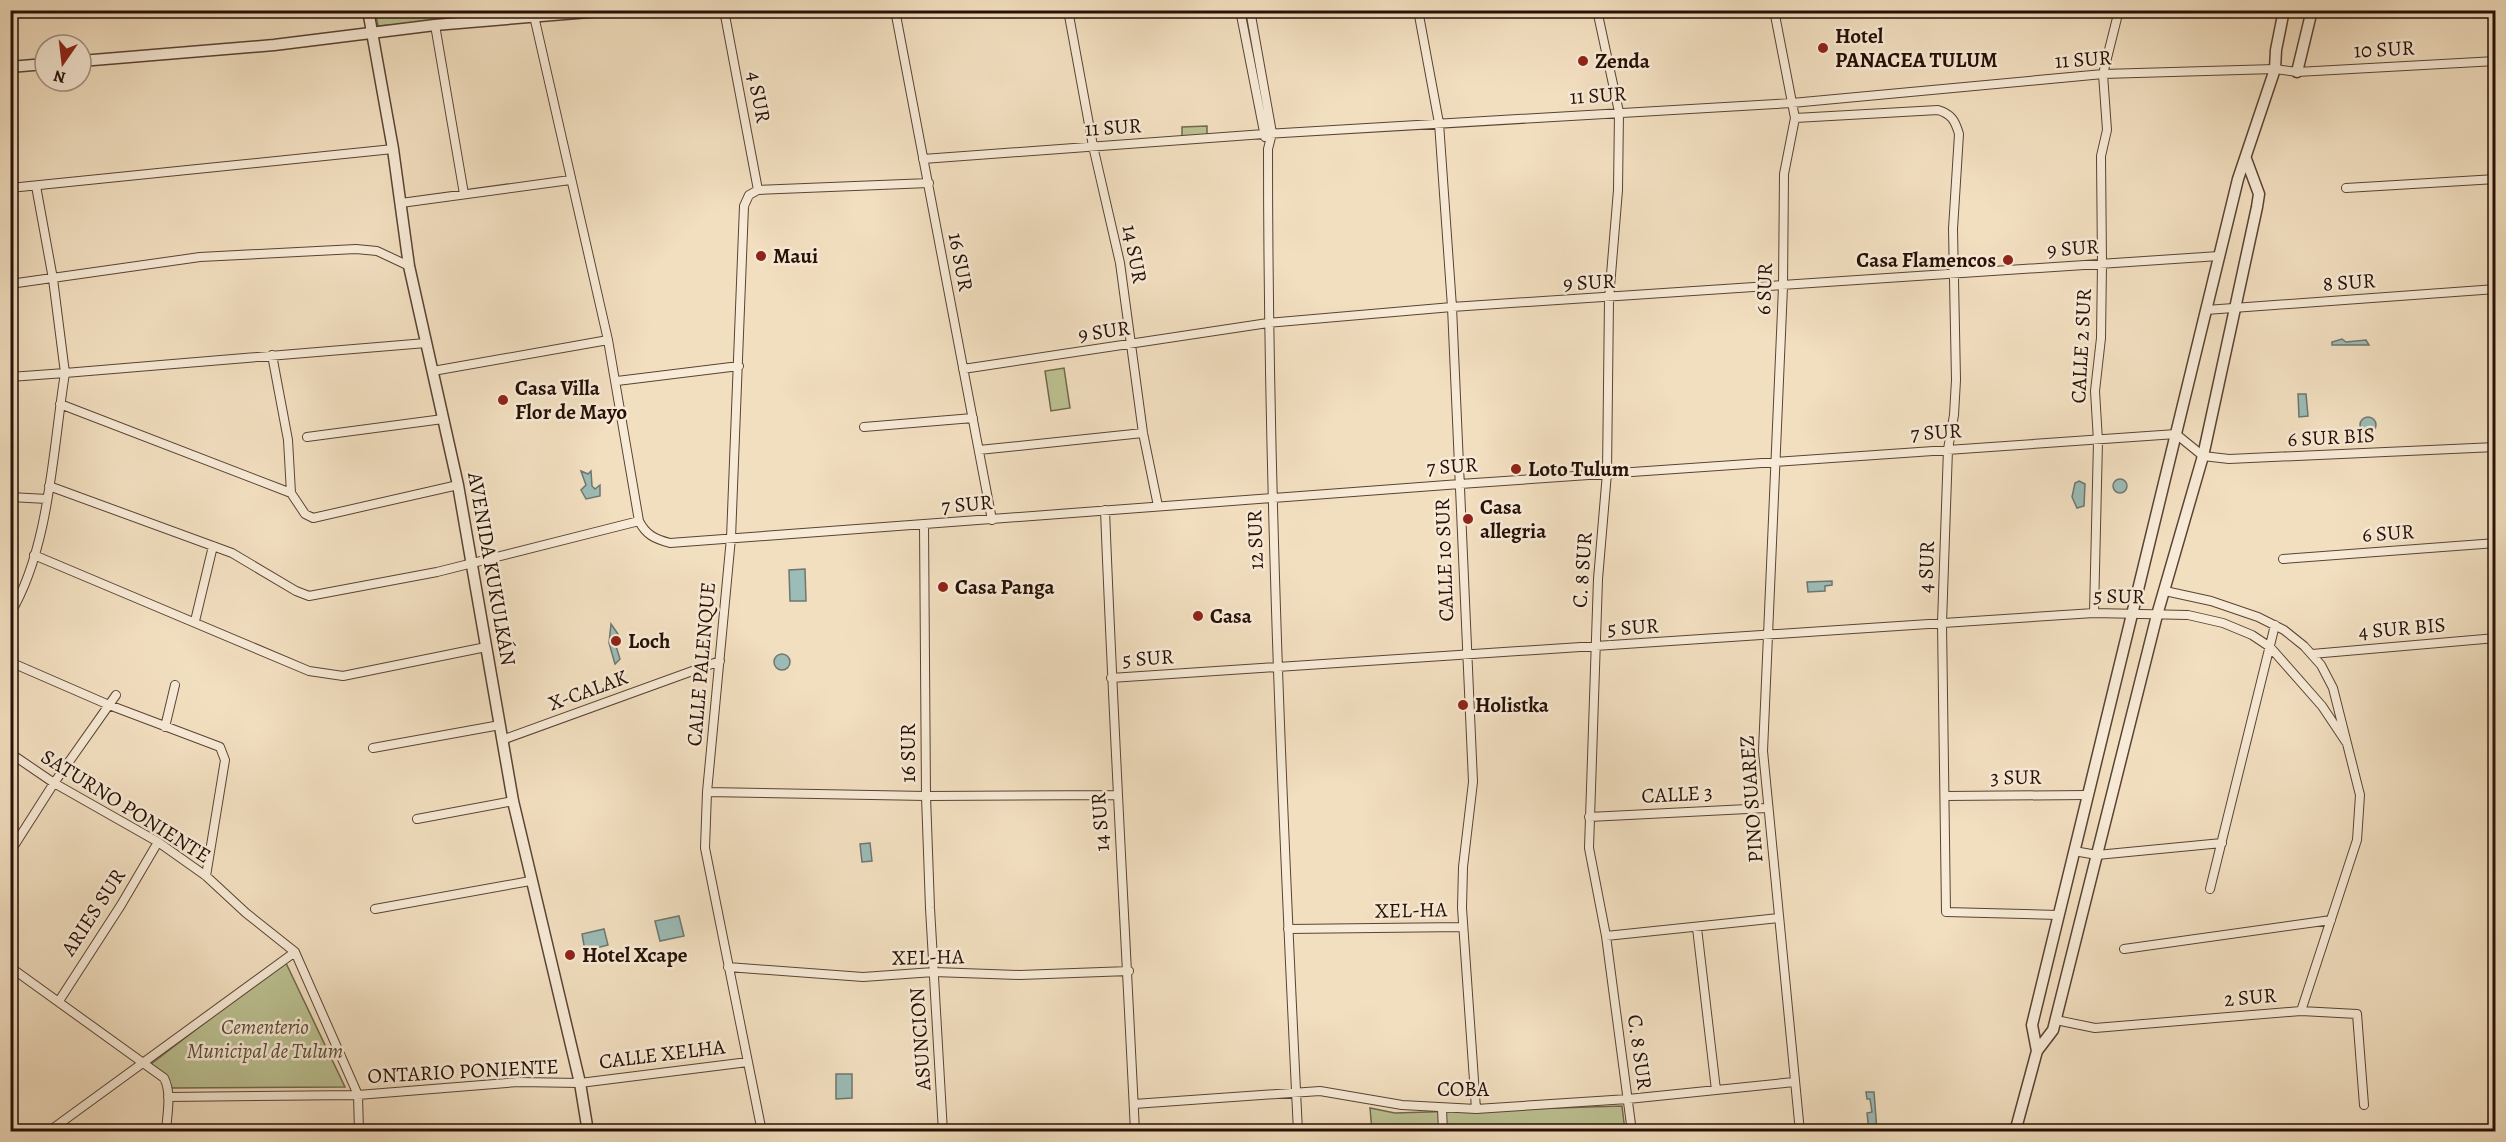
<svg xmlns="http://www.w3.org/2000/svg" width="2506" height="1142" font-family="Alegreya,serif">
<rect width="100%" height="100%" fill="#f2dfc0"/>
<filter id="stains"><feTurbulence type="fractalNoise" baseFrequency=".00333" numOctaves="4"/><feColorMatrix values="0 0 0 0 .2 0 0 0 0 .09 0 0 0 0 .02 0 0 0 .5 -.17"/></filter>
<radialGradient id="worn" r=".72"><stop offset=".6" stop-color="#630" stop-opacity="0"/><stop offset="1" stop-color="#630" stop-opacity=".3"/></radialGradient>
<path fill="#bbc192" stroke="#71684c" stroke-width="1.5" d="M375 10 563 11 378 26Z
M1207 126V137H1182V127Z
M1064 368 1070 408 1051 411 1045 371Z
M285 961 345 1087 172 1088 165 1074 151 1064Z
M1622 1106 1625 1131H1372L1370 1108 1395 1113Z"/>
<path fill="#9cbcb7" stroke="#6d7770" stroke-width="1.5" d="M2342 339 2346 342 2366 340 2369 345H2332V342Z
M2298 394H2306L2308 416 2299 417Z
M2360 425a8 8 0 1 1 16 0a8 8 0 1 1-16 0Z
M581 471 588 474 591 471 592 486 595 489 600 485V496L586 499 581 490 586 485Z
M2113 486a7 7 0 1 1 14 0a7 7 0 1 1-14 0Z
M2079 481 2085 484 2084 506 2077 508 2072 497 2075 483Z
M805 569 806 601H790L789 570Z
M1832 581V585L1825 586V591L1808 592 1807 582Z
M611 624 618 634 616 646 620 659 615 664 609 643Z
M774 662a8 8 0 1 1 16 0a8 8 0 1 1-16 0Z
M870 843 872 861 862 862 860 844Z
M679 916 684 936 660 941 655 921Z
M604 929 608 945 585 951 582 934Z
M836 1074H852V1098L836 1099Z
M1866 1092H1874L1877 1131H1869L1867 1113 1872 1112 1870 1099H1867Z"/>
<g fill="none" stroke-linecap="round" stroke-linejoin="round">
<g stroke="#5a4334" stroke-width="10">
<path id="minor" d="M724 10 758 190
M895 10 992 520
M1068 10 1093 146 1120 263 1143 433 1158 506
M1240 10 1265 137
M1250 10 1272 133 1268 149C1268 477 1282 804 1298 1132
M1418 10 1439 123 1452 307 1473 782 1463 867 1462 908 1476 1109
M1597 10 1619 112 1618 190 1609 299 1607 473 1598 579 1589 848 1606 936 1632 1132
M1774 10 1795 118 1784 174 1783 287 1763 751 1800 1132
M534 16 608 340 639 521C646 535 655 539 670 543L1460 484 2176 434 2203 456 2229 459 2496 447
M435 25 464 194
M1795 118 1938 110C1951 114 1955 120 1959 134L1953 229 1956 380 1954 415 1948 449 1942 623 1946 912 2058 915
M923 159 1264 134 1792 103 2103 74 2275 69 2297 72 2496 61
M36 186 53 279 65 373 426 343
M10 188 393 149
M2346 188 2496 179
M401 203 570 180
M10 284 200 257 356 249 377 251 409 266
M2206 310 2496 289
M272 355 288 440 291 493 305 514 313 518 458 485
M963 369 1268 323 1452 307 2219 256
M433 371 608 340
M10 377 65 373C53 447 50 548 10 614
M617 381 739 366
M60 404 291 493
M864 427 973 418
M307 437 443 419
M979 450 1143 433
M49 486 232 553 296 591 309 596 437 572 639 521
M10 497 47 499
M1105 510C1113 718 1125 924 1135 1132
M924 525 926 796 930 908 943 1132
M34 555 309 671 343 676 486 647
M2283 559 2496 543
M2165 591 2211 601 2258 617 2284 630 2304 646 2321 665 2333 688 2360 795 2357 840 2301 1011
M2094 613 2098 441 2095 391 2101 338 2102 264 2101 156 2107 130 2103 74 2119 10
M195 621 213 546
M2312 654 2496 638
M10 662 109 705 220 747 225 760 206 876
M1111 678 2094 613 2188 615 2223 623 2252 635 2270 647 2322 706 2346 742
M165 727 175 685
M502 740 720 661
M373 748 500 725
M10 753 54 783 158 842 206 876 246 913 295 952 358 1095 359 1132
M707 792 926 796 1116 795
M1945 796 2087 795
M1589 817 1767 808
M417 819 513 801
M2074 851 2097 855 2222 843
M10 852 54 783 116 695
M2210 889 2275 625
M375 909 530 881
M1697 928 1716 1090
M1288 929 1463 927
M1606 936 1779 918
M2124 949 2331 920
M10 967 164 1078C172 1093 167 1114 166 1132
M728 967 863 977 934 972 1020 975 1129 971
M59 1001 121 905 158 842
M2056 1020 2095 1028 2301 1011 2357 1014 2364 1105
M168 1097 358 1095 518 1082 580 1083 748 1062
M1134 1104 1320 1091 1402 1105 1476 1109 1628 1099 1794 1082
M1442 1109 1443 1132
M48 1132 295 952
M762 1132 705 848 707 792 731 538 744 206 749 195 758 190 929 183"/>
</g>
<g stroke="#5a4334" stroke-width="13">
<path id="tertiary" d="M368 10 393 149 409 266 458 485 513 801 580 1083 588 1132
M81 61 274 45 435 25 613 10
M10 67 45 64
M2297 72 2312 10
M2037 1051 2032 1025 2238 179 2275 69 2276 50 2284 10
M2015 1132 2037 1051 2053 1030 2157 615 2203 456 2257 207 2259 194 2246 159"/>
</g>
<use href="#minor" stroke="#f7ead6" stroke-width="8"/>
<use href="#tertiary" stroke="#f7ead6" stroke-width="10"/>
</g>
<g fill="#8f2418" stroke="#f7ead6" stroke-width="2">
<circle cx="1823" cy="48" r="6"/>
<circle cx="1583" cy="61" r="6"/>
<circle cx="761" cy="256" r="6"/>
<circle cx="2008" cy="260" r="6"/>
<circle cx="503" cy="400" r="6"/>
<circle cx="1516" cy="469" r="6"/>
<circle cx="1468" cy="519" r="6"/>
<circle cx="943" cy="587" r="6"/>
<circle cx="1198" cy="616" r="6"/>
<circle cx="616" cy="641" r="6"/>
<circle cx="1463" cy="705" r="6"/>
<circle cx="570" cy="955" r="6"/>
</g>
<g text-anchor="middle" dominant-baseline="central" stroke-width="5" stroke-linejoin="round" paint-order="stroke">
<g font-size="21" font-weight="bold" fill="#270f06" stroke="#f7ead6" text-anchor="start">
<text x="1835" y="36">Hotel<tspan x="1835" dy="24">PANACEA TULUM</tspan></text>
<text x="1595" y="61">Zenda</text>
<text x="773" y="256">Maui</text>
<text x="1996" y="260" text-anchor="end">Casa Flamencos</text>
<text x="515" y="388">Casa Villa<tspan x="515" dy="24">Flor de Mayo</tspan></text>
<text x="1528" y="469">Loto Tulum</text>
<text x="1480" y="507">Casa<tspan x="1480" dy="24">allegria</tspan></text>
<text x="955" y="587">Casa Panga</text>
<text x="1210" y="616">Casa</text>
<text x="628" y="641">Loch</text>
<text x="1475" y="705">Holistka</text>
<text x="582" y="955">Hotel Xcape</text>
</g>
<g font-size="21" fill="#270f06" stroke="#f7ead6">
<text transform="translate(2384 49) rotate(-3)">10 SUR</text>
<text transform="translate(2083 59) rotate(-4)">11 SUR</text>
<text transform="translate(1598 95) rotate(-4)">11 SUR</text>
<text transform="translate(759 97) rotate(79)">4 SUR</text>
<text transform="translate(1113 127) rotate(-4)">11 SUR</text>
<text transform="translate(2073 248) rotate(-4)">9 SUR</text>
<text transform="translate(1135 254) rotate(79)">14 SUR</text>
<text transform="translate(961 262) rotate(79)">16 SUR</text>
<text transform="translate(1589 282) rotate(-3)">9 SUR</text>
<text transform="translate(2349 282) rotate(-4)">8 SUR</text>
<text transform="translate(1764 289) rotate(-88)">6 SUR</text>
<text transform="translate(1104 331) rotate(-8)">9 SUR</text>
<text transform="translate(2081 346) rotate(-87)">CALLE 2 SUR</text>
<text transform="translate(1936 432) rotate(-4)">7 SUR</text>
<text transform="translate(2331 437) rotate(-3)">6 SUR BIS</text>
<text transform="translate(1452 466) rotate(-4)">7 SUR</text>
<text transform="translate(967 504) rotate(-5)">7 SUR</text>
<text transform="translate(2388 533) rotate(-4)">6 SUR</text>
<text transform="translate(1255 540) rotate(-92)">12 SUR</text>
<text transform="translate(1444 560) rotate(-92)">CALLE 10 SUR</text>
<text transform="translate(1926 567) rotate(-88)">4 SUR</text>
<text transform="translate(492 569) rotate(80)">AVENIDA KUKULKÁN</text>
<text transform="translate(1582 570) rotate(-86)">C. 8 SUR</text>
<text transform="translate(2119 596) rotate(1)">5 SUR</text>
<text transform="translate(1633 627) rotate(-4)">5 SUR</text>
<text transform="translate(2402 628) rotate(-5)">4 SUR BIS</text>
<text transform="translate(1148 658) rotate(-4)">5 SUR</text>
<text transform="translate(701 664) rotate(-85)">CALLE PALENQUE</text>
<text transform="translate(588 690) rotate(-20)">X-CALAK</text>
<text transform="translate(908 753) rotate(-90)">16 SUR</text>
<text transform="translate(2016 777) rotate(-1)">3 SUR</text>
<text transform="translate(1677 794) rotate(-3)">CALLE 3</text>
<text transform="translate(1751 799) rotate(-94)">PINO SUAREZ</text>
<text transform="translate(126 806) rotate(32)">SATURNO PONIENTE</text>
<text transform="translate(1100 822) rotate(-94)">14 SUR</text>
<text transform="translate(1411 910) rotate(-1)">XEL-HA</text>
<text transform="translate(93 912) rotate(-57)">ARIES SUR</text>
<text transform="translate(928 957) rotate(-1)">XEL-HA</text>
<text transform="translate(2250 997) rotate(-5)">2 SUR</text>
<text transform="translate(920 1039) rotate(-94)">ASUNCION</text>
<text transform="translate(1640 1052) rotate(82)">C. 8 SUR</text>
<text transform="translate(662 1054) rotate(-7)">CALLE XELHA</text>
<text transform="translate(463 1071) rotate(-3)">ONTARIO PONIENTE</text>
<text x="1463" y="1089">COBA</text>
</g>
<g font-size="21" font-style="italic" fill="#5b4d37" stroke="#f7ead6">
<text x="265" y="1027">Cementerio<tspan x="265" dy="24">Municipal de Tulum</tspan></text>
</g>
</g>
<rect width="2506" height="1142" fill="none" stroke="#f2dfc0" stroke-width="36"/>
<rect x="12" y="12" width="2482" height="1118" fill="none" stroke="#270f06" stroke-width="3"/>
<rect x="18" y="18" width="2470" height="1106" fill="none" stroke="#270f06" stroke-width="1.5"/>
<g transform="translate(63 63) rotate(194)"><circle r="28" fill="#f7ead6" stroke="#a49283" stroke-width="1.5"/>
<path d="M0-4.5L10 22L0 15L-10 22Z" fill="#8f2418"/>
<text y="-9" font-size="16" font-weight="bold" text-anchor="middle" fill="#270f06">N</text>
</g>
<rect width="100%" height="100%" filter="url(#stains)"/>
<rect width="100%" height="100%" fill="url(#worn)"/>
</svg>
